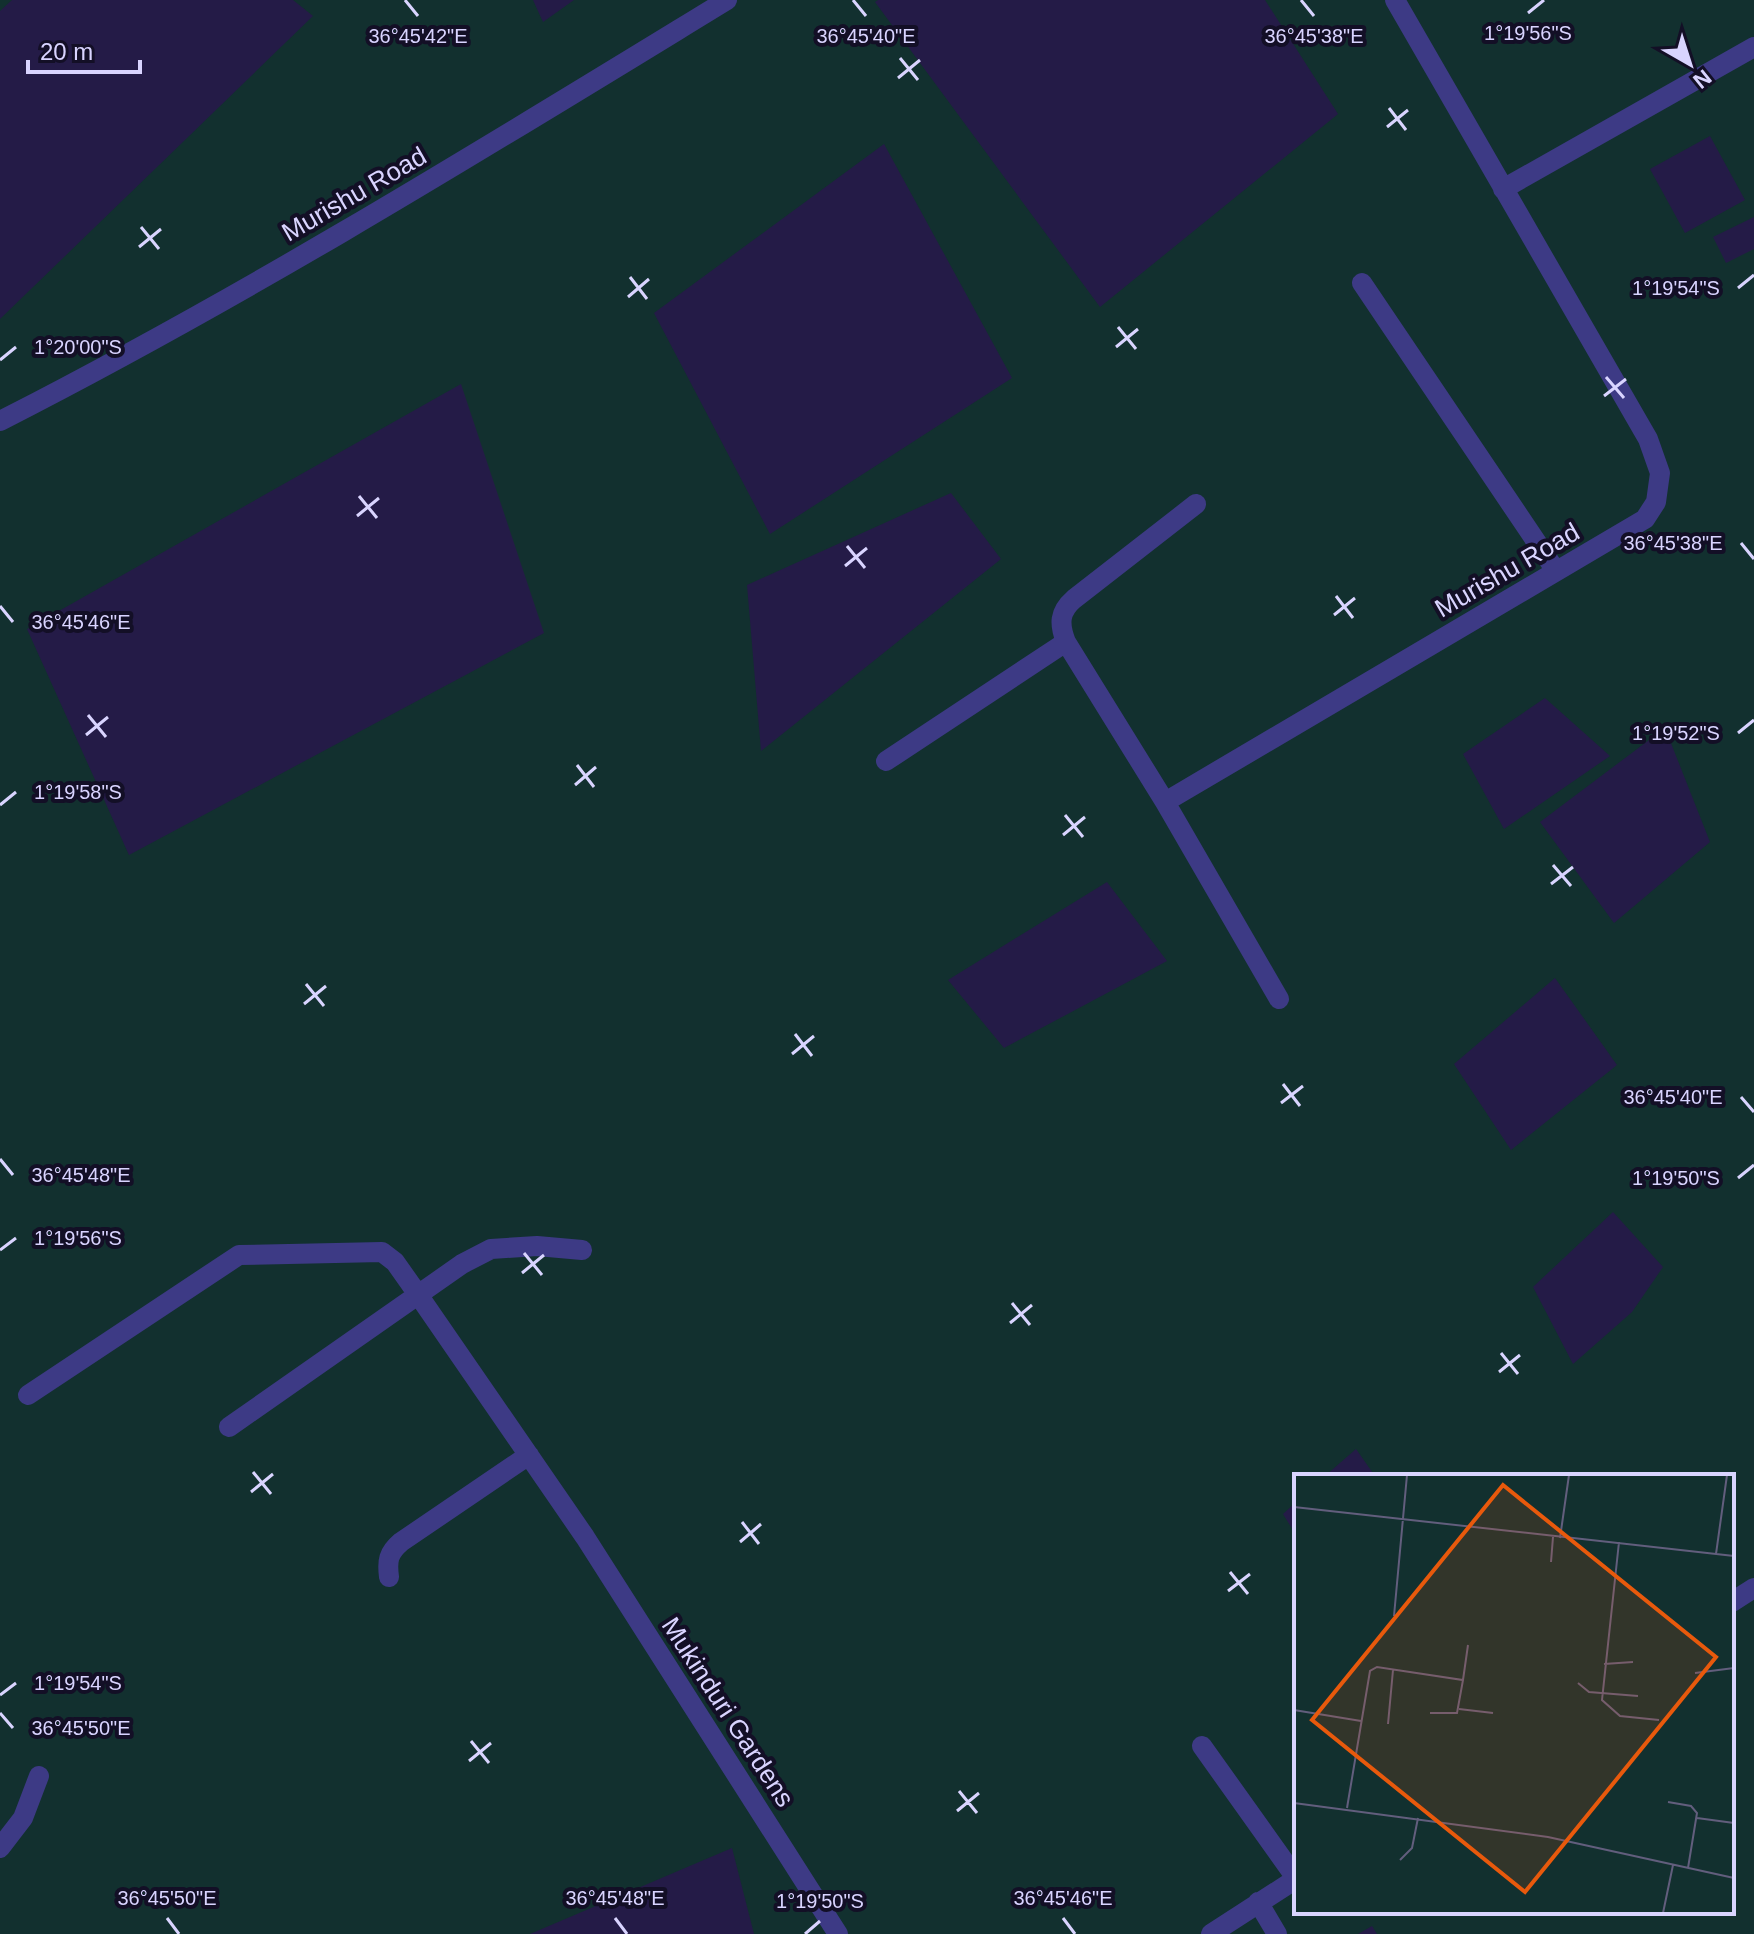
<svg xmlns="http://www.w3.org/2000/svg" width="1754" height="1934" font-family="Helvetica,sans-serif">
<rect width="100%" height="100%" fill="#130f26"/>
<path fill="#12302f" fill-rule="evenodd" d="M0 0H1754V1934H0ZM1296 1476H1732V1912H1296Z"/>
<path fill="#241b47" d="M12 0H293L313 16 0 319V11Z
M533 0H574L543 22Z
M878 0H1265L1338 114 1100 307 875 2Z
M1710 136 1745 200 1685 233 1650 169Z
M884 144 1012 378 770 534 654 313Z
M1754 217V249L1726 263 1713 237Z
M461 384 544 633 129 855 27 629Z
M951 493 1001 559 761 751 747 585Z
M1545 698 1610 756 1504 829 1463 754Z
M1665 728 1710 842 1614 923 1540 822Z
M1107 882 1167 961 1004 1048 948 980Z
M1555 978 1617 1065 1511 1150 1454 1064Z
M1613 1212 1663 1267 1632 1312 1573 1364 1533 1287Z
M1356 1449 1375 1476H1325Z
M1296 1502V1535L1283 1514Z
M732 1848 754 1934H530Z
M1372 1926 1377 1934H1358Z"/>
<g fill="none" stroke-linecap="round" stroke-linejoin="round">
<path stroke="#3d3a85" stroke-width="20" d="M1503 189 1754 47
M1362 283 1556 571
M0 421C249 294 488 146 727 0
M886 761 1066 642
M1165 802 1066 642C1059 624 1059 612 1074 599L1196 504
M1279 999 1165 802 1645 519 1656 502 1660 473 1648 439 1395 0
M28 1395 239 1255 382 1252 395 1262 419 1296 585 1537 838 1934
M229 1427 462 1264 491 1249 537 1246 582 1250
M389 1577C387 1561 388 1553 401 1542L529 1455
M1732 1602 1754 1588
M1202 1746 1296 1878
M0 1848 23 1818 39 1776
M1258 1902 1277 1934
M1211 1934 1296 1879"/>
</g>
<path fill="none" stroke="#d9d4ff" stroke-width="3" d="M405 0 418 16M853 0 866 16M1301 0 1314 16M1528 13 1544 0M900 58 918 80M898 78 920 60M1389 108 1406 130M1387 127 1408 110M141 227 159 249M139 247 161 229M630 277 647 299M1738 288 1754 275M628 297 649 279M1118 327 1136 349M1116 347 1138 329M0 360 16 347M1606 377 1624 398M1604 396 1626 379M359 496 377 518M357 516 379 498M1741 543 1754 559M847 546 865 568M845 566 867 548M1336 596 1353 618M0 606 13 622M1334 615 1355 598M88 715 106 737M1738 733 1754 720M86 735 108 717M577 765 594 787M575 785 596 767M0 805 16 792M1065 815 1083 837M1063 835 1085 817M1553 865 1571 886M1551 884 1573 867M306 984 324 1006M304 1004 326 986M795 1034 812 1056M792 1054 814 1036M1283 1084 1300 1106M1741 1097 1754 1112M1281 1103 1303 1086M0 1159 13 1175M1738 1178 1754 1165M0 1250 16 1238M524 1253 542 1275M522 1273 544 1255M1012 1303 1030 1325M1010 1323 1032 1305M1501 1353 1518 1374M1499 1372 1520 1355M253 1472 271 1494M251 1492 273 1474M742 1522 759 1544M740 1542 761 1524M1230 1572 1248 1594M1228 1591 1250 1574M0 1695 16 1683M0 1713 13 1728M471 1741 489 1763M469 1761 491 1743M959 1791 977 1813M957 1811 979 1793M167 1918 179 1934M615 1918 627 1934M1063 1918 1075 1934M805 1934 820 1921"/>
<g text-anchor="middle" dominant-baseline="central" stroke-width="8" stroke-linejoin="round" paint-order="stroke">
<g font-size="26" fill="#d9d4ff" stroke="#130f26">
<text transform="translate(354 194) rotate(-30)">Murishu Road</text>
<text transform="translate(1507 570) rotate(-30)">Murishu Road</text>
<text transform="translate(728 1712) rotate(57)">Mukinduri Gardens</text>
</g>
</g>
<g transform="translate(1294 1474)">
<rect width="440" height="440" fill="#130f26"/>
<path d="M0 1H440V439H0Z" fill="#12302f"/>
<path fill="none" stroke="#625e7d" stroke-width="2" d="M0 33 440 82M266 64 275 1M325 68 308 226 326 242 365 246M422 80 433 1M257 88 259 63M100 142 113 1M310 190 339 188M401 199 440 194M284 209 295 218 344 222M165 235 199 239M0 236 67 247M136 239H163L169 206M94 250 99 196M374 328 397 332 403 339 394 394M0 329 254 363 440 404M53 334 76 197 83 193 169 206 174 171M403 344 440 349M106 386 118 374 124 344M369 439 379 391"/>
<path fill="#e8590c" fill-opacity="0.15" stroke="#e8590c" stroke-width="4" d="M209 11 422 183 231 418 18 246Z"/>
<rect width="440" height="440" fill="none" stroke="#d9d4ff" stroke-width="4"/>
</g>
<g font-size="20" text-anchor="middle" fill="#d9d4ff" stroke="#130f26" stroke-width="8" stroke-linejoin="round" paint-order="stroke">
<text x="1528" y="40">1°19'56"S</text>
<text x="418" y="43">36°45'42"E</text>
<text x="866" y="43">36°45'40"E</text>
<text x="1314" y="43">36°45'38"E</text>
<text x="1676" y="295">1°19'54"S</text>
<text x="78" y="354">1°20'00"S</text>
<text x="1673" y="550">36°45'38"E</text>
<text x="81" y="629">36°45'46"E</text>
<text x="1676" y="740">1°19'52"S</text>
<text x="78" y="799">1°19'58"S</text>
<text x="1673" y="1104">36°45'40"E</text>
<text x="81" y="1182">36°45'48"E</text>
<text x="1676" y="1185">1°19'50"S</text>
<text x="78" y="1245">1°19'56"S</text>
<text x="78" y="1690">1°19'54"S</text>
<text x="81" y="1735">36°45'50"E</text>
<text x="167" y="1905">36°45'50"E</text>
<text x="615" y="1905">36°45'48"E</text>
<text x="1063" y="1905">36°45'46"E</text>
<text x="820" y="1908">1°19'50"S</text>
</g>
<g transform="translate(1690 64) rotate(141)" stroke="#130f26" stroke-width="6" paint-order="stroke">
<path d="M0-6L14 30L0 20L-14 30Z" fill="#d9d4ff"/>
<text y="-12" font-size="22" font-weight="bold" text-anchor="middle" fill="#d9d4ff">N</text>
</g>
<path d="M28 60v12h112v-12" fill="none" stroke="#d9d4ff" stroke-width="4"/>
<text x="40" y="60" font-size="24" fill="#d9d4ff" stroke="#130f26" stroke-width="6" paint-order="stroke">20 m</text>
</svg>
